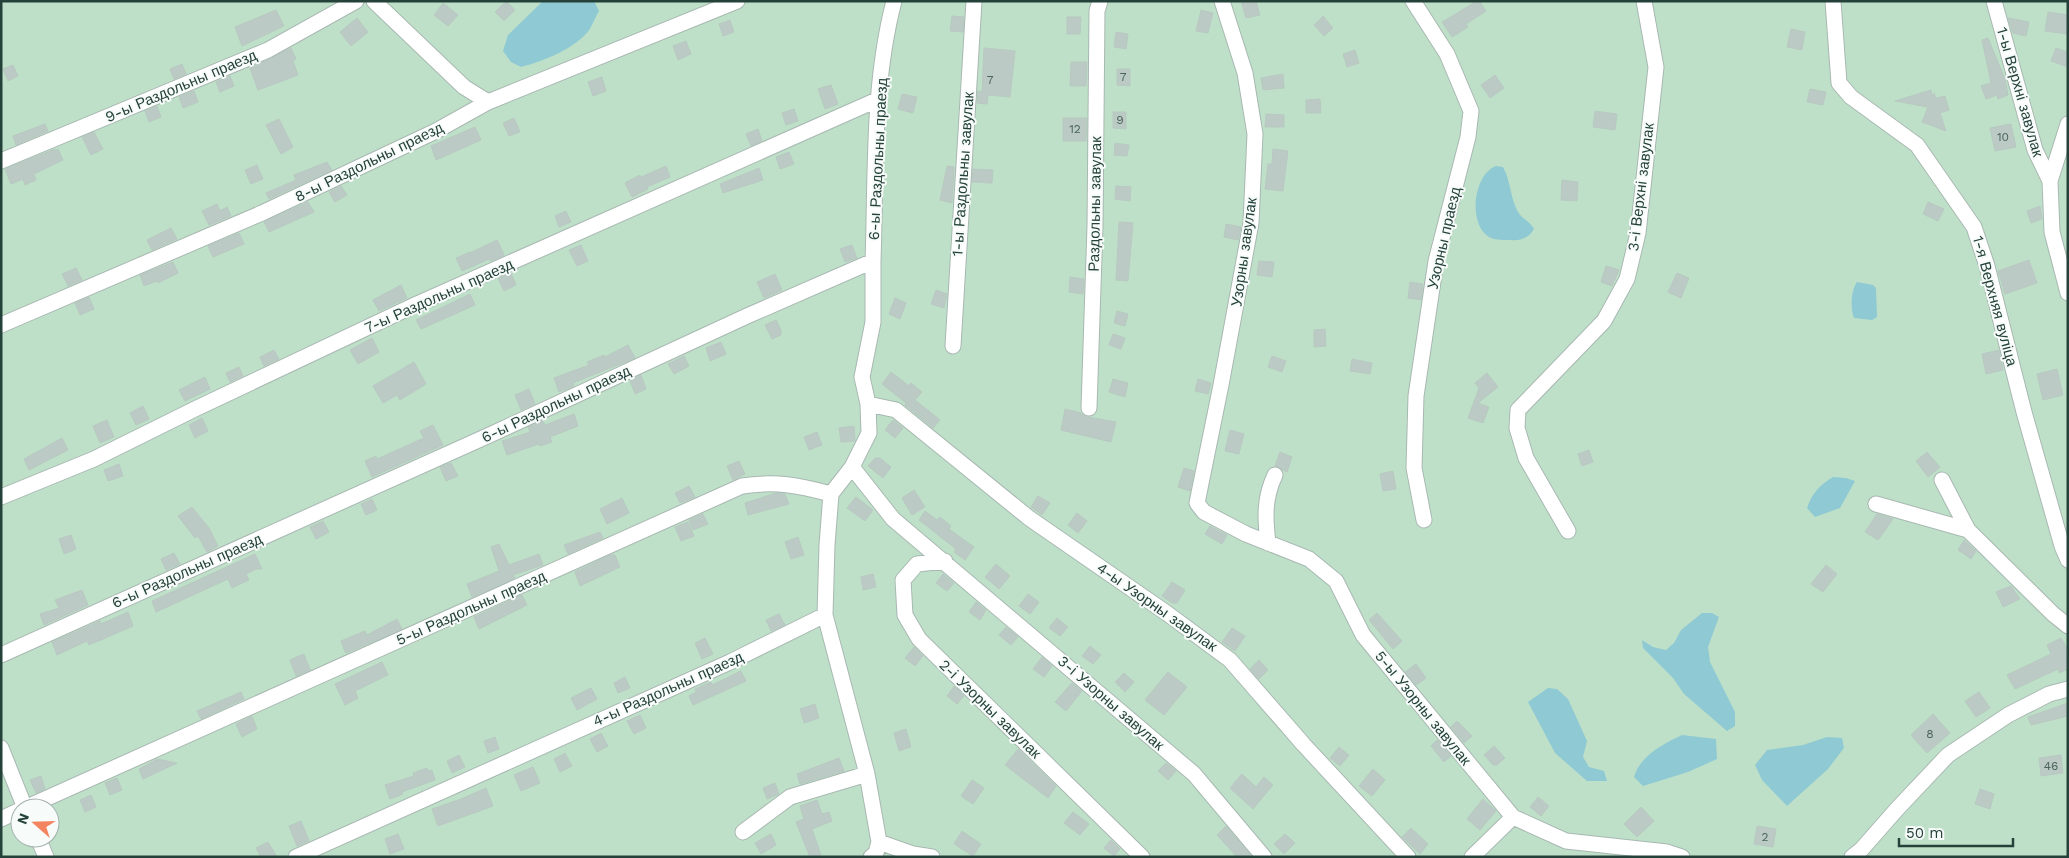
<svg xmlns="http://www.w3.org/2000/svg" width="2069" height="858" font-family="'Work Sans',sans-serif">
<rect width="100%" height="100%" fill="#e6efeb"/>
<path fill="#bfe0c8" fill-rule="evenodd" d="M1 1H2068V857H1ZM20 808H50V838H20Z"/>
<path fill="#8ec9d4" d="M543 1H594L599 11C596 16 593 23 590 29 575 49 544 61 521 67L511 62 503 51 508 35Z
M1496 166 1503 167C1511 181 1510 198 1518 212 1522 219 1530 221 1534 229 1529 238 1520 241 1511 240 1505 240 1496 240 1491 238 1467 227 1473 174 1496 166Z
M1857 282 1873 285 1876 288 1877 317 1872 320 1854 318C1850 309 1851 290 1857 282Z
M1833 477 1846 478 1855 481 1840 508 1815 517 1807 508C1812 493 1820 485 1833 477Z
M1702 613H1712L1719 617 1708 647 1710 662 1735 712V726L1727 731 1684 694 1673 678 1643 648 1642 640 1653 647 1666 650 1674 643 1681 630Z
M1548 688 1557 689 1568 699 1587 741 1583 757 1589 767 1604 771 1607 781H1587L1555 753 1528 702Z
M1682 735 1716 739 1717 759 1688 772 1643 786 1634 777C1640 756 1663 744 1682 735Z
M1827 737 1842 738 1844 748 1828 769 1787 806 1762 780 1755 765 1767 750 1803 745Z"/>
<path fill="#bbcac4" stroke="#b8c9c2" d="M506 1 515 10 504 21 495 12Z
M1241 1H1256L1260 15 1246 18Z
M1477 1H1479L1486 11 1466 24 1468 27 1452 37 1442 22Z
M443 3 458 15 448 26 434 15Z
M276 10 284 26 242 46 235 27Z
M1201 10 1213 13 1208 33 1196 31Z
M2048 12 2068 15 2067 34 2045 31Z
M952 16 964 17 963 32 950 31Z
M1323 16 1333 28 1324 36 1314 25Z
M1067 17H1081L1080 34H1067Z
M357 18 368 32 351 46 340 32Z
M2008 18 2029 22 2026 36 2013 33Z
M730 20 734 32 723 36 719 24Z
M1791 29 1805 32 1802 50 1787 47Z
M1116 32 1128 34 1126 49 1114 47Z
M1988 38 2005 79 2008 95 1998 99 1997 95 1986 99 1981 86 1991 83 1982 40Z
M686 41 691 54 678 60 673 46Z
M291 48 296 59 293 61 298 75 258 90 250 68Z
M984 48 1015 51 1010 97 988 95 987 104 977 103 978 91 982 92Z
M2056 48 2068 52V67L2051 61Z
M1355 50 1359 63 1347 67 1343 54Z
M1071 62H1087L1086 86H1070Z
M182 64 186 74 174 79 170 69Z
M13 65 18 76 8 81 3 69Z
M1117 69H1130V86L1117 85Z
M1283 74 1284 88 1263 90 1261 78Z
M1495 75 1504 88 1490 98 1481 85Z
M230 76 234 86 220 92 216 82Z
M602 77 606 91 593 96 588 82Z
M831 85 838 104 825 109 818 89Z
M1810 89 1826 92 1823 105 1807 102Z
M1931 90 1932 96 1934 93 1936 98 1945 96 1949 110 1940 113 1946 131 1922 122 1928 107 1895 101Z
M194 91 198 102 183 108 179 97Z
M902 94 917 97 913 113 898 109Z
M1320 99 1321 113H1306V100Z
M157 106 161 117 149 122 145 111Z
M794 109 798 121 786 125 782 113Z
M1595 111 1617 114 1615 130 1593 127Z
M1113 112H1126V129L1113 128Z
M1266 114 1284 115V127H1265Z
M514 118 520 132 509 136 503 123Z
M1063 118H1087L1086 141H1063Z
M279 119 293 147 281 154 266 125Z
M45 124 48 131 16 145 13 136Z
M2011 124 2016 147 1995 151 1990 128Z
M475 127 481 140 436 160 431 146Z
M758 129 762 141 751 146 746 134Z
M94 132 103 149 91 155 82 137Z
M1115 143 1129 145 1127 156 1114 155Z
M55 149V151L58 149 63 160 34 174 36 180 25 185 23 179 11 184 5 169Z
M1273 149 1288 151 1283 191 1265 189 1268 164H1272Z
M789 152 794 164 780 169 776 157Z
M327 162 332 170 269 199 266 193 296 180 294 175Z
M257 165 263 179 251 184 245 170Z
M666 166 670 177 647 187 648 189 632 197 625 183 640 175 641 177Z
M947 166 954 167 952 203 940 200Z
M759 168 763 180 723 193 720 184Z
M973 169 993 170 992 183 972 182Z
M1562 180 1578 182 1577 201 1561 200Z
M341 186 347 195 335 202 329 192Z
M1116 186 1131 187 1130 201 1115 199Z
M308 202 314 212 269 232 264 222Z
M1928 202 1944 209 1938 221 1923 214Z
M217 204 220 211 227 207 231 216 209 225 202 211Z
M2040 206 2042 219 2031 223 2027 211Z
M566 211 571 222 559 227 555 216Z
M1119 222 1133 223 1128 281 1116 280Z
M1226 224 1241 227 1238 240 1224 237Z
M171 228 177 239 152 250 147 240Z
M239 233 244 244 213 257 208 246Z
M497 240 504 254 503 256 490 261 489 259 462 271 456 258 470 252V253Z
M581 245 588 261 577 266 569 250Z
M852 245 857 258 845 262 840 249Z
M2029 260 2037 283 2005 294 1998 271Z
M1259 261 1274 262 1272 277 1257 275Z
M173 262 178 273 158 283 157 281 144 286 140 275Z
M1606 266 1619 270 1612 286 1601 282Z
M76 268 82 280 68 286 62 274Z
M511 273 516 285 504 291 498 278Z
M1677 273 1689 278 1681 298 1668 292Z
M775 274 782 290 764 298 757 282Z
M1070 277 1084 279 1083 294 1069 292Z
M1410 282 1423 284 1421 300 1408 298Z
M401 285 407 298 379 311 373 300Z
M936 290 947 294 944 308 931 304Z
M470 294 475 305 421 329 416 320Z
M89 297 94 309 80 315 75 303Z
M895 298 906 303 900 319 889 314Z
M1117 311 1128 314 1125 326 1114 323Z
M776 320 781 330V335L772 339 765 325Z
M1325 329 1326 346 1314 347V330Z
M1113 334 1125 338 1121 349 1109 345Z
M372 338 379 352 358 364 350 350Z
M721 342 726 354 710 361 706 348Z
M628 345 635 358 573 383 574 386 559 392 554 378 589 365 587 362 604 355 605 357Z
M274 350 279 359 264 366 260 357Z
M1999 350 2003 370 1986 374 1982 354Z
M684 356 689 366 674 374 668 364Z
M1272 356 1286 361 1282 372 1268 367Z
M1352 359 1372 363 1370 374 1350 371Z
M414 362 426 384 400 400 397 395 383 403 373 386Z
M239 367 243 376 230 382 226 373Z
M2057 369 2063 395 2043 400 2037 374Z
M891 372 909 386 911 383 922 392 915 400 940 420 933 428 905 405 906 403 882 384Z
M1487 373 1498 387 1478 403 1489 407 1483 423 1468 418 1479 388 1475 383Z
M641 375 646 389 635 394 630 381Z
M205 377 210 389 185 401 179 390Z
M1113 379 1128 383 1125 397 1109 392Z
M1198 379 1211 383 1208 394 1195 391Z
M529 389 535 404 521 410 515 395Z
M143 406 149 419 136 425 130 413Z
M1065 409 1081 413 1088 417 1116 422 1111 442 1061 430Z
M574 414 578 426 550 437 552 442 540 446 539 444 507 455 502 441 530 432 528 427 543 421 545 425Z
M202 418 208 431 195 438 189 425Z
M107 420 114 437 100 443 93 426Z
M893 420 903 428 895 438 885 430Z
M433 425 443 445 372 477 365 461 376 456 377 459 424 438 420 431Z
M854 426 855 441 841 442 839 428Z
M1230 430 1244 434 1239 454 1225 451Z
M817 432 822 445 809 450 804 437Z
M62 438 68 450 29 470 24 459Z
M1589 450 1593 462 1582 466 1578 454Z
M1280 452 1292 457 1287 472 1275 466Z
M1927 452 1940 467 1928 477 1916 461Z
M875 458H880L891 467 883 478 868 466Z
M739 461 745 474 733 480 727 466Z
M451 463 458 476 446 481 440 467Z
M119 464 123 476 108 481 104 470Z
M1184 468 1194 471 1190 491 1178 487Z
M1393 471 1396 489 1383 491 1380 474Z
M689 486 695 497 680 503 675 493Z
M914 490 925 507 912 515 902 498Z
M776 493 785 494 789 504 748 515 745 503Z
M1038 496 1050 503 1042 515 1031 507Z
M856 497 873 510 865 521 847 508Z
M622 498 629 513 607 524 600 509Z
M372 499 377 510 366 515 361 504Z
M192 507 209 528 218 546 207 552 198 536 195 538 178 516Z
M925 511 937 520 940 517 951 526 949 529 974 547 965 560 954 552 956 549 919 520Z
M1077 513 1087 521 1078 533 1068 525Z
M703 514 708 524 693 530 689 520Z
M1877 514 1893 519 1878 540 1865 532Z
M323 521 329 532 316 539 310 527Z
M688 522 694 536 681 541 675 527Z
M1210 526 1227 535 1222 544 1205 534Z
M600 532 603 538 568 554 564 545Z
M71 535 76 549 64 554 59 539Z
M798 537 804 555 791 559 785 542Z
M1964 540 1976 551 1971 559 1958 550Z
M499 544 509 565 539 554 543 565 513 575 515 578 472 597 467 584 499 571 491 547Z
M174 553 180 564 166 570 161 559Z
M255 554 262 569H256L246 574 249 580 232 588 228 579 156 612 152 601Z
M610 555H615L620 567 580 586 575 572Z
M996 564 1010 576 999 589 985 577Z
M1826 565 1837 574 1823 592 1811 584Z
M873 574 876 587 863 590 861 577Z
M943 574 954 583 947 591 936 583Z
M1172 582 1185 590 1177 603H1172L1162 596Z
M2011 586 2020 599 2003 607 1996 592Z
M82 590 88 605 44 625 40 614 59 608 55 600Z
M1028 594 1039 602 1030 614 1019 606Z
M522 595 527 605 479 629 474 617Z
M976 602 986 610 980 620 969 612Z
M128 612 133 626 89 645 87 641 57 655 52 642 100 621 101 624Z
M1377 613 1402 641 1393 649 1369 620Z
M779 614 785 625 771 631 766 620Z
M1057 618 1068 627 1060 636 1049 628Z
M397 619 402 629 346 653 345 652 341 641 365 631 367 635Z
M1006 627 1018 637 1011 645 999 635Z
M1232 628 1245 636 1235 651 1222 642Z
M705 638 713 654 702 659 695 643Z
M2061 638 2068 650V669L2059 673 2058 669 2015 689 2007 675 2051 654 2047 645Z
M1090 646 1101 655 1093 664 1082 656Z
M914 647 923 656 915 666 905 658Z
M304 654 310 670 296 676 290 660Z
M1042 657 1052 666 1044 677 1033 669Z
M1259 660 1268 670 1259 679 1250 669Z
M382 662 388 675 355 691 358 698 345 705 335 684Z
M1416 664 1426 678 1416 685 1405 672Z
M741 671 746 681 693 705 689 696 696 692 695 689 711 682 712 685Z
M1168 672 1187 687 1164 715 1145 700Z
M1124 673 1134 682 1125 692 1115 682Z
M625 677 630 688 618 693 614 683Z
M1072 683 1082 691 1066 711 1055 702Z
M954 686 964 696 957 704 947 696Z
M591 688 597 699 577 710 571 698Z
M241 692 244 699 201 719 197 711Z
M1979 692 1990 708 1976 717 1965 701Z
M2068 703V716L2031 725 2028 717Z
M815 704 819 718 804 723 800 709Z
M1933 714 1950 733 1927 753 1911 735Z
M640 715 646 728 634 734 627 721Z
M252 716 257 729 242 737 236 724Z
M1457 721 1472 736 1464 743 1451 727Z
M906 729 911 747 899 751 894 733Z
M601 733 608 746 597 752 590 739Z
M495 737 499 749 488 753 484 741Z
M1437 740 1451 756 1444 762 1431 746Z
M1494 746 1505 758 1497 765H1493L1484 755Z
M1339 747 1349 755 1340 766 1330 758Z
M1018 749 1056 786 1048 798 1005 765Z
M565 753 572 766 560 772 554 759Z
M459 755 465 767 452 773 447 761Z
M2061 755 2063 773 2041 776 2039 758Z
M839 758 844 771 800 784 797 774Z
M157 759 177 763 143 779 139 769Z
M1166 763 1176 771 1168 780 1158 771Z
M533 767 540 783 521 791 514 775Z
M427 768 428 771 432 770 435 780 402 792 403 794 390 799 385 785 414 776 413 773Z
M1373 769 1385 780 1372 796 1359 786Z
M1242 774 1256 787 1264 777 1273 785 1253 809 1230 788Z
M41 776 45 789 36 793 30 780Z
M117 778 122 790 110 795 105 783Z
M972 780 984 788 973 804 961 796Z
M775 783 779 794 767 799 763 788Z
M486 788 493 806 438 826 432 809 461 799Z
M1980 789 1994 794 1990 809 1975 804Z
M91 795 96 807 85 812 80 800Z
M1538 797 1549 806 1541 816 1530 807Z
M1483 799 1496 811 1480 830 1467 819Z
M817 800 822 814 829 812 832 821 812 829 821 855 810 857 796 822 804 819 800 806Z
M1641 807 1654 821 1637 837 1624 824Z
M1073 812 1089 824 1080 835 1064 823Z
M301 821 309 841 297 846 289 826Z
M1226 826 1252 857H1237L1217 835Z
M1757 826 1776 829 1773 847 1754 844Z
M1411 828 1428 844 1420 854 1402 837Z
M962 831 981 844 973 856 954 844Z
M398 834 404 849 390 854 385 839Z
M771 834 776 845 761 854 755 843Z
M1285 834 1295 843 1284 854 1274 844Z
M1111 840 1120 849 1114 856 1104 848Z
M268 842 277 857H261L256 848Z"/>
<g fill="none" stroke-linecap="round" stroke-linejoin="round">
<g stroke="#a8b8b2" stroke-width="17">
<path id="minor" d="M374 1 464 87 488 102
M1222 1 1245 73 1255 134 1251 223 1221 385 1197 503 1204 512 1246 534 1309 559 1336 581 1363 635 1513 817 1566 841 1667 852 1682 857
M1413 1 1447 54 1471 111 1468 137 1436 261 1416 396 1414 468 1424 520
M1833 1 1839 83 1851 97 1917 145 1974 227 1987 266 2024 412 2062 546 2068 560
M1994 1 2035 150 2050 181
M2068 124 2050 181 2052 232 2068 293
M1 161 268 50 356 1
M1 325 262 213 436 131 488 102 737 1
M953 346 974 1
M868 404 896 410 1029 518 1168 614 1230 660 1304 745 1408 857
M1089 408 1095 226 1097 11 1100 1
M852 467 893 519 1194 774 1264 857
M1942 480 1968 530
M831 494 827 545 825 615 867 774 879 842 876 853 871 857
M831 494 852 467 869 433 868 404 862 377 873 322V261
M1 497 94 459 197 408 417 304 879 99
M1876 504 1968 530 2053 614 2068 626
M1568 531 1526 458 1517 428 1518 410 1604 321 1627 279 1638 233 1656 67 1644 1
M1268 543C1265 518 1264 498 1275 475
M945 561 917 564 903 580 905 615 919 639 1142 857
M1 655 494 433 747 316 873 261C876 175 872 85 894 1
M1 748 25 808
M25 808 742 486C777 481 797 485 831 494
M1 819 20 810
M743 832 790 797 867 774
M38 838 46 857
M879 842 913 854 932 857
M296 857 730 662 825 615
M1472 857 1513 817
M1852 857 1861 850 1897 809 1948 755 2008 715 2049 694 2068 689"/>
</g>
<use href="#minor" stroke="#fff" stroke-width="15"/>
</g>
<g text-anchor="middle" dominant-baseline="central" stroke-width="4" stroke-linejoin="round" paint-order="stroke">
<g font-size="12" fill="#4a645c">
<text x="1123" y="77">7</text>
<text x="990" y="80">7</text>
<text x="1120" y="120">9</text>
<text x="1075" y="129">12</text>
<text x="2003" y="137">10</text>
<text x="1930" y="734">8</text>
<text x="2051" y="766">46</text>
<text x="1765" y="837">2</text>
</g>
<g font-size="15" fill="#24423a" stroke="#f7fbf9">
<text transform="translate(181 86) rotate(-23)">9-ы Раздольны праезд</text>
<text transform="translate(2020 92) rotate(74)">1-ы Верхні завулак</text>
<text transform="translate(878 159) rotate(-87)">6-ы Раздольны праезд</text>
<text transform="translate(369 162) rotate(-26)">8-ы Раздольны праезд</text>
<text transform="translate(963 174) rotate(-86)">1-ы Раздольны завулак</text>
<text transform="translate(1641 187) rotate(-83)">3-і Верхні завулак</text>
<text transform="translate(1095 204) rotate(-89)">Раздольны завулак</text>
<text transform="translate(1444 238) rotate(-77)">Узорны праезд</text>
<text transform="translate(1244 252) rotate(-82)">Узорны завулак</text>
<text transform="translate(439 296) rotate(-24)">7-ы Раздольны праезд</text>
<text transform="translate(1995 301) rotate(75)">1-я Верхняя вуліца</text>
<text transform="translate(556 404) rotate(-25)">6-ы Раздольны праезд</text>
<text transform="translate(187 571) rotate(-24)">6-ы Раздольны праезд</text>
<text transform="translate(1157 607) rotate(35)">4-ы Узорны завулак</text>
<text transform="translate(471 608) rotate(-24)">5-ы Раздольны праезд</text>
<text transform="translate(668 689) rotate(-24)">4-ы Раздольны праезд</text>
<text transform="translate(1111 703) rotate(41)">3-і Узорны завулак</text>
<text transform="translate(1423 708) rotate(51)">5-ы Узорны завулак</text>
<text transform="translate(990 709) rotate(44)">2-і Узорны завулак</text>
</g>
</g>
<rect width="2069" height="858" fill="none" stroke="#24423a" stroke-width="5"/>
<g transform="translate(35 823) rotate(290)"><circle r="24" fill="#f7fbf9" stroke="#a3b1ad"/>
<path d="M0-4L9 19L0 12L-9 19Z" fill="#f4845f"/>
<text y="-8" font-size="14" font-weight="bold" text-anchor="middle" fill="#24423a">N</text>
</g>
<path d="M1899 838v8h114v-8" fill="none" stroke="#24423a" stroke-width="2.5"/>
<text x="1906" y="838" font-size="15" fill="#24423a" stroke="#f7fbf9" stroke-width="4" paint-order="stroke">50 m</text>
</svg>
